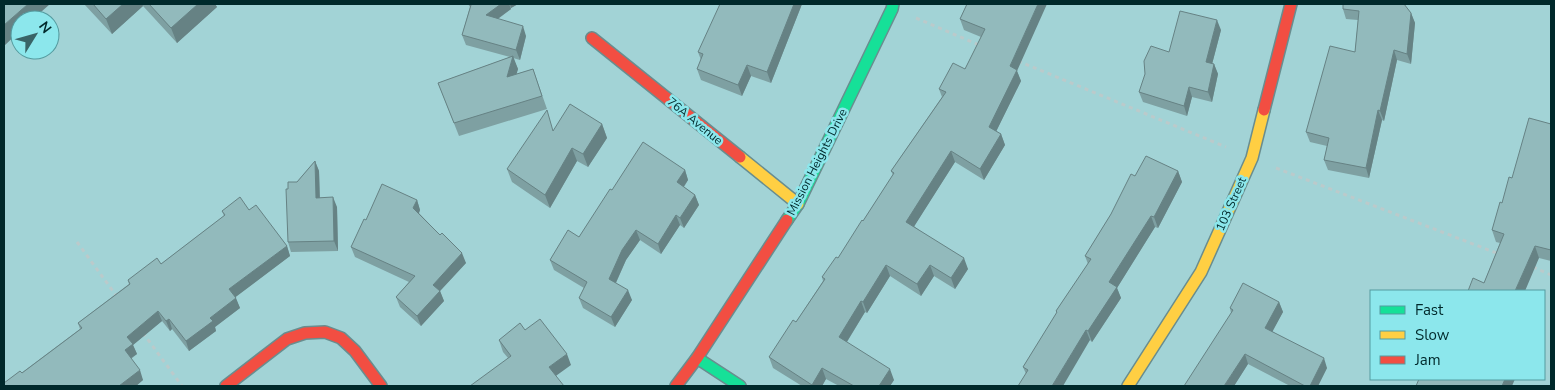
<svg xmlns="http://www.w3.org/2000/svg" width="1555" height="390" font-family="'Nunito Sans',sans-serif">
<rect width="100%" height="100%" fill="#a2d3d6"/>
<g fill="none" stroke-linecap="round" stroke-linejoin="round">
<g stroke="#698d8f" stroke-width="14">
<path id="fast" d="M787 220 798 204 892 9 893 4
M697 358 740 386"/>
</g>
<g stroke="#698d8f" stroke-width="14">
<path id="slow" d="M740 157 798 204
M1128 386 1201 272 1252 158 1264 110"/>
</g>
<g stroke="#698d8f" stroke-width="14">
<path id="jam" d="M592 38 740 157
M1264 110 1291 4
M226 386 287 339 305 333 325 332 341 338 355 351 381 386
M676 386 697 358 787 220"/>
</g>
<path stroke="#bbcacb" stroke-width="3" stroke-dasharray="4 4" stroke-linecap="butt" d="M916 18 979 45
M1018 61 1226 147
M1276 168 1499 254
M77 242 118 298
M1533 267 1551 275
M143 333 182 386"/>
<use href="#fast" stroke="#16e098" stroke-width="11"/>
<use href="#slow" stroke="#ffcf43" stroke-width="11"/>
<use href="#jam" stroke="#f24e42" stroke-width="11"/>
</g>
<path fill="#7ea0a2" d="M84 4H215L217 7 177 43 143 6 112 34Z
M468 4H518L511 8 510 6 511 9 498 19 526 36 520 60 513 58 518 69 516 74 533 69 547 109 459 136 438 83 510 57 466 45 462 35 470 7Z
M802 4 771 83 751 76 742 96 701 80 697 69 701 60 698 52Z
M967 4 1017 71 1021 81 996 131 1001 134 1005 145 984 180 955 162 914 226 968 269 955 289 934 276 921 296 890 276 867 313 865 312 847 342 894 380 890 386H839L826 379 822 386H802L773 368 769 357 796 322 823 281 822 277 838 258 863 221 893 175 891 171 942 97 939 89 965 69 981 37 964 30 960 19Z
M1407 8 1411 13 1415 23 1411 64 1397 60 1384 121 1382 120 1369 178 1328 170 1324 160 1327 146 1310 142 1306 132 1355 52 1358 20 1346 19 1343 9Z
M1221 30 1212 64H1214L1218 74 1212 102 1192 97 1187 116 1143 102 1139 92 1169 52Z
M602 124 607 138 588 167 577 161 550 208 512 182 507 169 554 130Z
M1551 124V261L1539 258 1484 283 1500 243 1496 242 1492 230 1512 178Z
M315 161 319 171 320 198 337 207 338 251 291 252 288 242 297 182Z
M685 170 688 180 684 187 695 195 699 205 684 228 680 225 661 254 640 240 626 260 616 283 632 300 615 327 583 308 579 298 584 288 554 270 550 260 579 237 612 190Z
M1178 171 1182 182 1158 228 1155 227 1117 288 1121 298 1092 342 1090 340 1026 374 1023 367 1057 313 1056 311 1088 264 1085 256 1135 176Z
M417 200 420 210 419 213 466 263 440 291 444 301 421 326 400 307 396 297 409 282 355 257 351 247 366 220Z
M249 210 287 246 290 256 235 297 240 308 215 327 216 331 189 351 172 329 170 331 162 321 133 345 137 354 131 359 143 380 136 386H4L80 329 78 323 129 284 128 280 161 264 224 216 222 211Z
M1279 302 1283 312 1272 331 1327 368 1318 386H1290L1248 364 1234 386 1231 313 1230 308Z
M525 330 571 365 508 358 503 352 499 340Z"/>
<path fill="#668284" d="M28 4H50L32 20H20V31L4 46V25Z
M123 4H142L143 6 112 34 106 19Z
M198 4H215L217 7 177 43 171 28Z
M501 4H509L511 9 489 25 486 15Z
M510 4H518L511 8Z
M794 4H802L771 83 767 72Z
M1038 4H1047L1017 71 1021 81 993 138 989 127 1010 66Z
M1411 13 1415 23 1411 64 1407 54Z
M1217 20 1221 30 1210 72 1206 62Z
M523 26 526 36 520 60 516 50Z
M1394 50 1397 60 1384 121 1380 111Z
M513 56 518 69 512 90 507 77Z
M1214 64 1218 74 1212 102 1208 92Z
M747 65 751 76 742 96 738 85Z
M1189 87 1192 97 1187 116 1184 106Z
M1378 110 1382 120 1369 178 1366 168Z
M602 124 607 138 588 167 583 154Z
M1001 134 1005 145 984 180 980 169Z
M572 148 577 161 550 208 545 195Z
M951 151 955 162 910 233 906 222Z
M315 161 319 171 320 208 316 198Z
M685 170 688 180 680 192 677 182Z
M1178 171 1182 182 1158 228 1154 217Z
M695 195 699 205 684 228 680 218Z
M333 197 337 207 338 251 334 241Z
M417 200 420 210 417 218 413 208Z
M676 215 680 225 661 254 658 244Z
M1151 216 1155 227 1117 288 1121 298 1092 342 1088 331 1109 282Z
M636 230 640 240 626 260 613 289 609 279 622 250Z
M287 246 290 256 233 299 229 289Z
M1535 246 1539 258 1525 291H1515Z
M462 253 466 263 440 291 444 301 421 326 417 316 433 285Z
M964 258 968 269 955 289 951 278Z
M886 265 890 276 867 313 863 302Z
M930 265 934 276 921 296 917 284Z
M628 290 632 300 615 327 611 317Z
M236 298 240 308 215 327 216 331 189 351 186 341 210 318Z
M861 301 865 312 843 348 839 337Z
M1279 302 1283 312 1269 338 1265 328Z
M158 311 162 321 133 345 137 354 128 360 125 350 127 337Z
M169 319 172 329 170 331 166 321Z
M1086 330 1090 340 1063 386H1052Z
M567 354 571 365 553 378 549 367Z
M1245 354 1248 364 1234 386H1224Z
M1324 358 1327 368 1318 386H1310Z
M822 368 826 379 822 386H813L812 385Z
M890 369 894 380 890 386H879Z
M140 370 143 380 136 386H119Z
M1505 379H1515L1512 386H1502Z"/>
<path fill="#92babc" stroke="#668284" d="M4 4H28L4 25Z
M93 4H123L106 19Z
M149 4H198L171 28Z
M470 4H501L486 15 523 26 516 50 462 35 471 5Z
M720 4H794L767 72 747 65 738 85 697 69 703 54 698 52Z
M967 4H1038L1010 66 1017 70 989 127 1001 134 980 169 951 151 906 222 964 258 951 278 930 265 917 284 886 265 863 302 861 301 839 337 890 369 879 386H854L822 368 812 385 769 357 793 320 796 322 825 279 822 277 836 257 838 258 862 220 863 221 894 173 891 171 946 92 939 89 953 63 965 69 985 29 960 19Z
M1343 4H1404L1411 13 1407 54 1394 50 1380 111 1378 110 1366 168 1324 160 1329 138 1306 132 1330 46 1355 52 1359 11 1343 9Z
M1180 11 1217 20 1206 62 1214 64 1208 92 1189 87 1184 106 1139 92 1145 74 1144 61 1151 46 1169 52Z
M513 56 507 77 533 69 542 96 454 123 438 83Z
M570 104 602 124 583 154 572 148 545 195 507 169 547 110 553 131Z
M1529 118 1551 124V250L1535 246 1515 291H1468L1473 278 1484 283 1504 234 1492 230 1500 202 1502 203 1509 177 1512 178Z
M643 142 685 170 677 182 695 195 680 218 676 215 658 244 636 230 622 250 609 279 628 290 611 317 579 298 587 282 550 260 568 230 579 237 610 189 612 190Z
M1146 156 1178 171 1154 217 1151 216 1109 282 1117 287 1088 331 1086 330 1052 386H1018L1028 370 1023 367 1057 312 1056 311 1091 259 1085 256 1111 214 1131 174 1135 176Z
M315 161 316 198 333 197 334 241 288 242 286 189H288V182H297Z
M382 184 417 200 413 208 440 235 442 233 462 253 433 285 440 291 417 316 396 297 415 276 351 247 364 219 366 220Z
M240 197 249 210 256 205 287 246 229 289 236 298 210 318 213 321 186 341 169 319 166 321 158 311 127 337 133 344 125 350 140 370 119 386H4V383L20 371 22 373 82 328 78 323 130 284 128 280 157 258 161 264 225 215 222 211Z
M1243 283 1279 302 1265 328 1324 358 1310 386H1305L1245 354 1224 386H1184L1233 310 1230 308Z
M540 319 567 354 549 367 564 386H470L511 356 499 340 520 323 525 330Z
M1419 379H1505L1502 386H1416Z"/>
<g text-anchor="middle" dominant-baseline="central" stroke-width="5" stroke-linejoin="round" paint-order="stroke">
<g font-size="12" fill="#00292b" stroke="#8ce7ec">
<text transform="translate(695 121) rotate(39)">76A Avenue</text>
<text transform="translate(817 162) rotate(-63)">Mission Heights Drive</text>
<text transform="translate(1231 204) rotate(-66)">103 Street</text>
</g>
</g>
<rect width="1555" height="390" fill="none" stroke="#00292b" stroke-width="10"/>
<rect x="1370" y="290" width="175" height="90" fill="#8ce7ec" stroke="#549b9f"/>
<rect x="1380" y="306" width="25" height="8" fill="#16e098" stroke="#549b9f"/>
<text x="1415" y="315" font-size="15" fill="#00292b">Fast</text>
<rect x="1380" y="331" width="25" height="8" fill="#ffcf43" stroke="#549b9f"/>
<text x="1415" y="340" font-size="15" fill="#00292b">Slow</text>
<rect x="1380" y="356" width="25" height="8" fill="#f24e42" stroke="#549b9f"/>
<text x="1415" y="365" font-size="15" fill="#00292b">Jam</text>
<g transform="translate(35 35) rotate(53)"><circle r="24" fill="#8ce7ec" stroke="#549b9f"/>
<path d="M0-4L9 19L0 12L-9 19Z" fill="#396467"/>
<text y="-8" font-size="14" font-weight="bold" text-anchor="middle" fill="#00292b">N</text>
</g>
</svg>
